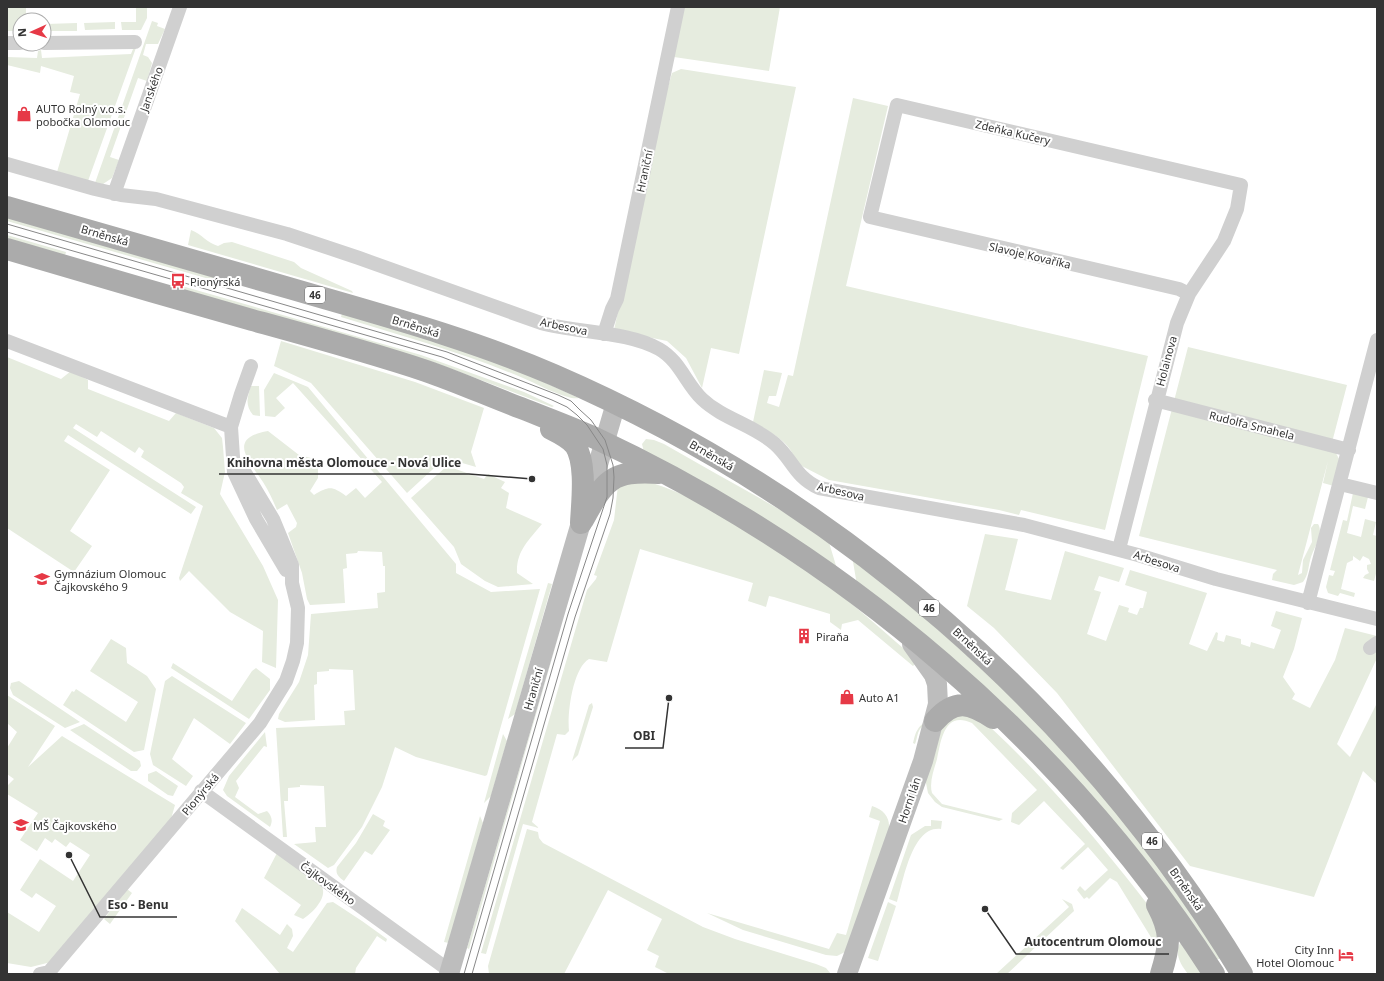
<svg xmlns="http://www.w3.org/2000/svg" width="1384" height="981" font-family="'Noto Sans',sans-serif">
<rect width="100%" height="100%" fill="#fff"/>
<path fill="#e6ecdf" d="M7 7H26V20H20V31H7Z
M136 7H147V18L141 30H122L121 22H136Z
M684 7H780L769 71 674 57Z
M152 21 158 23 157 26 165 29 158 44H146L143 55 148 57 152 63 147 81 138 78 110 157 119 160 112 178 103 184 95 183Z
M115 22V29L85 30 84 23Z
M77 23V31H46V24Z
M135 44 137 45 88 181 57 172 80 94 70 92 74 76 41 66 40 73 7 65V57L37 58 38 51 41 50 42 58 131 54Z
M681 69 796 87 739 354 711 348 702 388 686 358 667 341 614 330 662 108 672 73Z
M853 98 888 106 846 286 1148 356 1105 530 1021 510 1019 515 999 510 829 480 796 463C792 442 770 432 753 422L764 370 782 373 776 396H769L767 403 779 407 788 375 793 376Z
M7 214 233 279 230 285 7 221Z
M191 230C202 234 207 243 218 246L224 243 232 242 294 262 301 268 352 291 353 293 188 245Z
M7 235 66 252 64 259 7 242Z
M182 286 421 355 524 392 554 406 552 407 433 362 181 292Z
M343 310 484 355 579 398C568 401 535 383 523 378 464 353 402 336 341 317Z
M281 341 415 382 484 408 471 452 476 467 445 458 407 493 311 383 274 366Z
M1188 347 1347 385 1330 450 1336 453 1339 459 1334 486 1323 483 1328 461 1298 575 1302 573 1303 560 1312 542 1311 528 1314 524H1318C1324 533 1314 548 1311 557 1308 566 1309 574 1303 582L1294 585 1272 580 1273 574 1277 570 1139 536Z
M7 357 61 379 71 371 88 380V389L169 421 176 413 214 428 222 438 223 447 225 472 220 494 263 566 278 600 276 668 262 662 263 631 230 612 189 571 180 581 179 578 203 506 181 493 184 487 181 483 141 457 144 451 139 447 135 453 101 431 97 437 76 424 73 428 196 507 191 514 68 435 64 441 110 470 70 531 92 546 74 572 7 528Z
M274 373 308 387 456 564V573L491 592 540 589 487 775 485 776 416 757 395 747 382 787 362 827 334 865 328 868 294 844 316 842 315 827H326L324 786 300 785V787L288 788V801H284L287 837H283L276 728 345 725 344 711 355 710 353 670 329 669V671L317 672V684L314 685 315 720 285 722 278 719 279 714 299 682 308 655 311 614 378 608 377 593 385 592V566H383L382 552 358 551 357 553 346 554 347 568 343 569 345 603 310 605 307 599 302 573 288 533 296 527 297 523 287 504 277 510C273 501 269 491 263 482 248 460 227 438 268 431L299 455 311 458 318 467V478L310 491 314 495C329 486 332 486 346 496L356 488 365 498 382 482 293 383 276 398 285 408 275 417 265 416 264 390Z
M251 386H259L260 416 253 415C245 405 247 398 251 386Z
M646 439 654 440 664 444C719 476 775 505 828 539L837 569 644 452 642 444Z
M447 466 484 479 488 474 505 482 501 488 509 493 506 508 542 524C529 540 516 551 517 573L533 584 498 587 485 581 461 564 454 547 411 498Z
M633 479C662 483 691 498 717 512 744 527 770 542 795 560 835 588 873 622 910 654 927 670 941 698 929 721 927 725 922 726 920 729 917 733 917 740 915 744L913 743C914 739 915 733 918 729 920 725 924 724 926 719 936 701 928 679 915 664L913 666 858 620 842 624 841 630 830 622V614L774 597 769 596 766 607 748 601 753 583 640 549 607 662 589 659C573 668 567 713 569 731L565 735 557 734 532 822 539 828 523 824 486 954 481 953 587 590 596 579 597 576 594 575 614 520 618 485 627 480Z
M1353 493 1368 497 1365 509 1353 506 1347 533 1361 537 1365 519 1376 522 1373 535 1377 536V570L1374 581 1363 578 1365 575 1369 573 1367 569V565L1371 564 1369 559 1363 556 1360 561 1353 556V560L1347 563 1341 589 1355 593 1354 597 1340 593 1338 596 1328 593 1326 587 1329 575 1333 576 1335 571 1330 570 1343 520 1347 521Z
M985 534 1018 539 1005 590 1051 600 1065 551 1124 568 1119 582 1099 576 1094 590 1101 592 1087 634 1106 641 1119 605 1129 608 1128 612 1137 615 1140 608H1143L1147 592 1125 585 1130 570 1207 593 1189 644 1207 651 1216 632 1218 633 1217 640 1224 642 1226 635 1241 639V644L1250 647 1251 642 1274 649 1281 630 1271 626 1276 611 1302 618 1294 649 1283 677 1295 694 1292 699 1310 708 1335 660 1345 628 1377 636V658L1337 744 1350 757 1377 703V784L1363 771 1314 897 1190 866 1057 693 994 628 967 606Z
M852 556C927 620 1005 684 1071 758 1127 821 1175 889 1222 958L1215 960 1171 897 857 585Z
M548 583 552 584 515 714 508 719Z
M565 613 469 949 467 948Z
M111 639 126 648 127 663 147 676 156 689 144 750 134 752 63 705 72 691 74 692 76 689 126 722 138 702 90 671Z
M173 663 232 701 252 671 256 668 270 679V690L249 719 171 668Z
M172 676 246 723 230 744 194 718 172 759 193 776 186 786 153 765 150 754 165 681Z
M19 681 80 722 65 728 13 695 10 688 11 683Z
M7 695 55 726 28 767 62 736 175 805 167 833 59 960 31 967 7 963V912L39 932 56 906 36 893 32 898 20 890 40 859 73 881 90 855 70 842 66 847 55 839 52 843 45 838 37 851 20 840 38 813 7 794V786L14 779 7 774V748L17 732 7 723Z
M592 703 593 707 578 755 572 761 589 705Z
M959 712H969L978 716C1044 775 1101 844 1155 914 1168 937 1161 951 1153 974H1150L1158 952 1157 947 1117 882 1110 878 1089 899 1087 897 1084 899 1077 890 1080 886 1085 891 1108 870 1088 847 1063 870 1060 868 1085 844 1044 801 1019 825 1011 822 1012 813 1037 790 972 723C944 710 941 741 937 759 934 770 929 782 932 793L942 804 1003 819 999 821 942 807 935 802 928 793 925 778 942 728 946 720Z
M84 724 140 761 141 766 137 771H131L70 730Z
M265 732 267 747 264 746 236 781 239 788 235 797 258 814 267 811C272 816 273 821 270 827L227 796 223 790 229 776Z
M503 734 507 741 491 796 484 803Z
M156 771 178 786 173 796 168 795 148 781V774Z
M872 806C884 810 890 817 889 829L845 952 837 956 826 955 743 930 707 913 829 949 837 933 846 935 880 821 869 817Z
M373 814 385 821 383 826 390 830 372 855 365 851 344 881C339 877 335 874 337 867L356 843Z
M480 816 483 823 449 943 444 942Z
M931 820 942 821 941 829C912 825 903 882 897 902L889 899 911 835 925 826H931Z
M527 829 538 832 539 838 543 843 703 927 735 939 816 964 826 968 831 974H669L655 967 659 956 647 950 662 919 608 890 564 974H489L488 966Z
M277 853 321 885C329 896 313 913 303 919L294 915 301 905 264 878Z
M127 889 132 893 110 924 104 919Z
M1062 899 1072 904 1074 911 1007 974H996L1069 907Z
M333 902 362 921 387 939 386 942 377 936 356 968 355 974H280L235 921 242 908 280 935 287 924 292 929 293 936 287 948 293 952 327 903Z
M888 902 896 906 878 961 868 958Z
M1180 943 1204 974H1188C1181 965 1174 954 1180 943Z"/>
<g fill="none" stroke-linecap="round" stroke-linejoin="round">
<path stroke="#d0d0d0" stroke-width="14" d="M7 43H20
M44 43 135 42
M7 164 95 189 121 195 156 199 287 234 359 258 541 323C577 333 627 331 659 349 680 361 686 384 702 399 723 419 754 425 775 444 793 460 794 476 819 488L1024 525 1138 555 1216 579 1377 619
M114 194 180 7
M604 334 612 309 617 299 678 7
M7 341 231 427
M251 366 241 394 231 427 234 472 256 519 286 570
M1155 400 1349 450
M1340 484 1377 493
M1119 549 1177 323 1189 294 1224 241 1237 209 1241 185 897 105 870 217 1179 289 1189 294
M1308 603 1377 340
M1370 648 1377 643
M201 791 450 971
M40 974 49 972 260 723 286 681 293 661 297 643 298 608 292 583V565L273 519 244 471 233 461"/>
<path stroke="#bdbdbd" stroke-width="20" d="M449 974 616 403
M847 974 923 761 938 704 937 684 934 675 912 644"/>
<path stroke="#ababab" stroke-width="22" d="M7 207C101 234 195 261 289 288 378 314 469 338 554 375 838 498 1082 709 1242 974
M7 249C89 273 170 297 252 320 310 336 369 352 426 371 458 382 489 396 521 408 546 418 571 427 595 438 845 555 1065 742 1214 974
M551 429C559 433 569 438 575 445 587 463 582 502 581 523
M583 520C605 480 611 470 659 473
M935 721C955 698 970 703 993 718
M1157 905C1172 933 1170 945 1161 974"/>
<path stroke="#888" stroke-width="1" d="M7 224 447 352 558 395 571 401 580 410 591 420 605 440 613 465 614 477 613 498 610 514 575 617 472 974
M7 232 442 357 552 400 567 407 577 415 587 425 603 449 607 465V497L568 614 464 974"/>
</g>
<defs>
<g id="shop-bare" transform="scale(1.2)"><path d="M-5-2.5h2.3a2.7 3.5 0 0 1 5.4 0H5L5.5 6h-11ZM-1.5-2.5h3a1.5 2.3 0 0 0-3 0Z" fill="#e63946" stroke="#fff" stroke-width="2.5" paint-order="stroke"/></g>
<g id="bus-bare" transform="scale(1.2)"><path d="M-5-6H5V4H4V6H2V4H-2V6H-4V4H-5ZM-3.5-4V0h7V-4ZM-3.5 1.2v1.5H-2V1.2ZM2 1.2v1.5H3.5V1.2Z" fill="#e63946" stroke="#fff" stroke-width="2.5" paint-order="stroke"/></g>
<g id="school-bare" transform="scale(1.2)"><path d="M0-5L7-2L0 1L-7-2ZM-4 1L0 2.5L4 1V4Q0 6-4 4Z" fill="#e63946" stroke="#fff" stroke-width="2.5" paint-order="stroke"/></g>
<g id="building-bare" transform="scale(1.2)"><path d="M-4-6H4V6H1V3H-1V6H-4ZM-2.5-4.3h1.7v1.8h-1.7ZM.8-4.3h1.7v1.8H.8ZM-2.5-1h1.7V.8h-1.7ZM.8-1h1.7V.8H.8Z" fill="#e63946" stroke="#fff" stroke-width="2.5" paint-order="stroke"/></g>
<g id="hotel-bare" transform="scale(1.2)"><path d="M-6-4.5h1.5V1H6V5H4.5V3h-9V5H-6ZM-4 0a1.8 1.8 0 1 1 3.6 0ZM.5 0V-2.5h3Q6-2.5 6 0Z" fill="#e63946" stroke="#fff" stroke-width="2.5" paint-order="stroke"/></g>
</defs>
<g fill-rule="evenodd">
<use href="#shop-bare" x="24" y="114"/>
<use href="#bus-bare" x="178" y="281"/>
<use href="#school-bare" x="42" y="579"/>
<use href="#building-bare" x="804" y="636"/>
<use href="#shop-bare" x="847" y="697"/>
<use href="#school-bare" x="21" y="825"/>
<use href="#hotel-bare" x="1346" y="955"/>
</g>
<g text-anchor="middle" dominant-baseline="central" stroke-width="4" stroke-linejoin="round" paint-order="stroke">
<g fill="#fff" stroke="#707070" stroke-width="1">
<rect x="305" y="287" width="20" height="16" rx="3"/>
<rect x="919" y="600" width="20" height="16" rx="3"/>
<rect x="1142" y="833" width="20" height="16" rx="3"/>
</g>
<g font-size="10" font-weight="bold" fill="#333">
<text x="315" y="295">46</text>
<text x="929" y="608">46</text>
<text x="1152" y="841">46</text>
</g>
<g font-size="11" fill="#333" stroke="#fff">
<text transform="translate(151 89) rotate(-70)">Janského</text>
<text transform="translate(1013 132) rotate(13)">Zdeňka Kučery</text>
<text transform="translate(644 171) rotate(-78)">Hraniční</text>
<text transform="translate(105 235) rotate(16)">Brněnská</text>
<text transform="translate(1030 255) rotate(13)">Slavoje Kovaříka</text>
<text transform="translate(416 326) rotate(17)">Brněnská</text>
<text transform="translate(564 326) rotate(12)">Arbesova</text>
<text transform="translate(1166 361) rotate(-75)">Holainova</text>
<text transform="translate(1252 425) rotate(14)">Rudolfa Smahela</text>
<text transform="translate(712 455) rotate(30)">Brněnská</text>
<text transform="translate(841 491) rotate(13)">Arbesova</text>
<text transform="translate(1157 561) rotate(18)">Arbesova</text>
<text transform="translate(973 646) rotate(43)">Brněnská</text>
<text transform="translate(533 689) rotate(-74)">Hraniční</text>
<text transform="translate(200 794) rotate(-50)">Pionýrská</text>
<text transform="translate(909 800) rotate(-71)">Horní lán</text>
<text transform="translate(328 883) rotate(36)">Čajkovského</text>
<text transform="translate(1187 889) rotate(55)">Brněnská</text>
</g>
<g font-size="11" fill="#333" stroke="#fff" text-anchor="start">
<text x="36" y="108">AUTO Rolný v.o.s.<tspan x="36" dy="13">pobočka Olomouc</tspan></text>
<text x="190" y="281">Pionýrská</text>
<text x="54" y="573">Gymnázium Olomouc<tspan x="54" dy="13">Čajkovského 9</tspan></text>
<text x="816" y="636">Piraňa</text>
<text x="859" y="697">Auto A1</text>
<text x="33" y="825">MŠ Čajkovského</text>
<text x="1334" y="949" text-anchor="end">City Inn<tspan x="1334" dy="13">Hotel Olomouc</tspan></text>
</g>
</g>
<path fill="none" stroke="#333" stroke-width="1.5" d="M532 479L469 474H219M669 698L663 748H625M69 855L100 917H177M985 909L1016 954H1169"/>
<g fill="#333" stroke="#fff" stroke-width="1.5">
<circle cx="532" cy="479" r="4"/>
<circle cx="669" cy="698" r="4"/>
<circle cx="69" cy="855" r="4"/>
<circle cx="985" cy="909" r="4"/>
</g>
<g font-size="12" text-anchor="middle" font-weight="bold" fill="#333" stroke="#fff" stroke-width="4" stroke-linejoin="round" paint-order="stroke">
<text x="344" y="467">Knihovna města Olomouce - Nová Ulice</text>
<text x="644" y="740">OBI</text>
<text x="138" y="909">Eso - Benu</text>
<text x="1093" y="946">Autocentrum Olomouc</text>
</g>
<rect width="1384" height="981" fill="none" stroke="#333333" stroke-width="16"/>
<g transform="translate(32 32) rotate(267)"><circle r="19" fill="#ffffff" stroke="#adadad"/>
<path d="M0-3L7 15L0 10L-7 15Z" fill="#e63946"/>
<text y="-6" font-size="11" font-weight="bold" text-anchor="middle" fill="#333333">N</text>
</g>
</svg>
